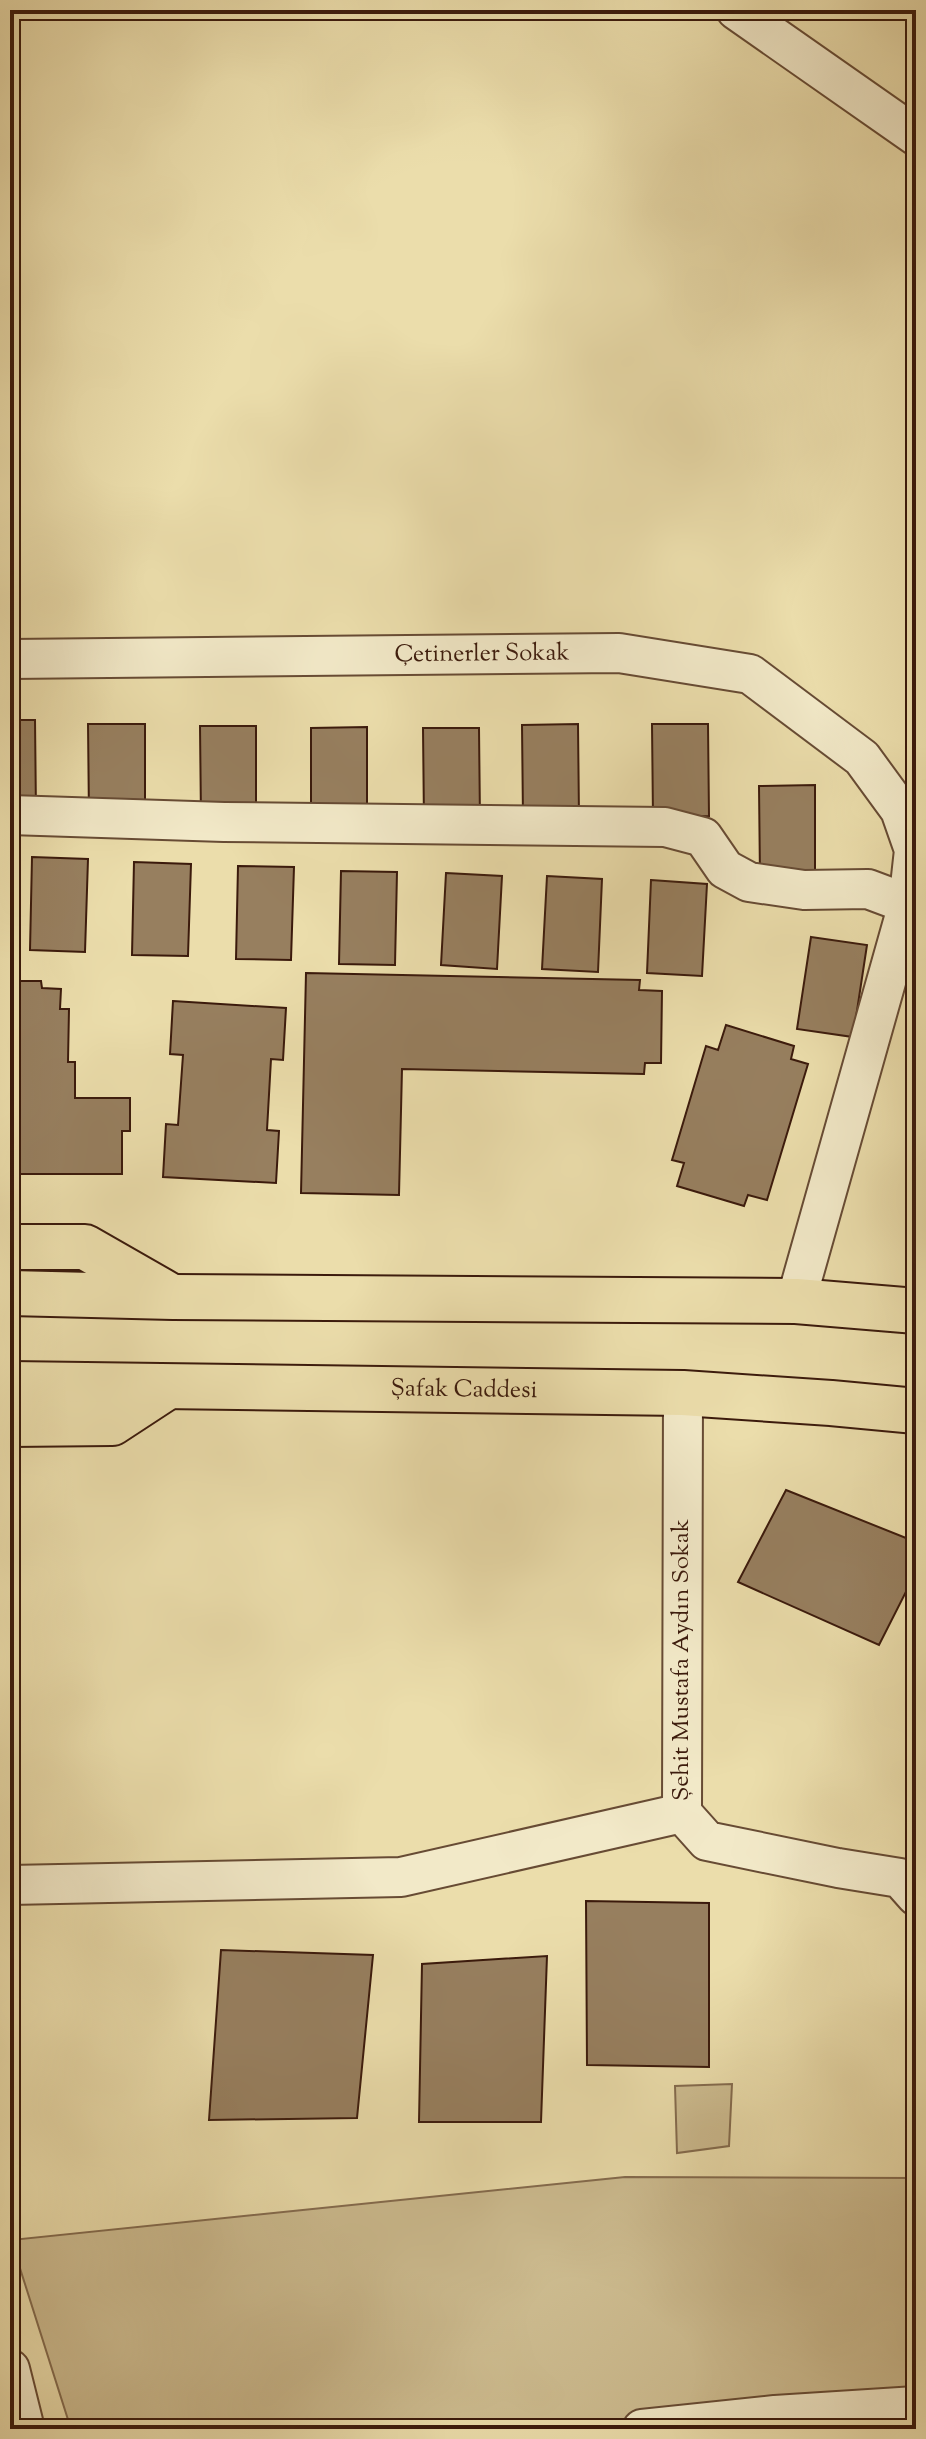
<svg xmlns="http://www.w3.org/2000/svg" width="926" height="2439" font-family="'Sorts Mill Goudy',serif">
<rect width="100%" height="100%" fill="#ebddab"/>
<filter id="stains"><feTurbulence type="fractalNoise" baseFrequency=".0025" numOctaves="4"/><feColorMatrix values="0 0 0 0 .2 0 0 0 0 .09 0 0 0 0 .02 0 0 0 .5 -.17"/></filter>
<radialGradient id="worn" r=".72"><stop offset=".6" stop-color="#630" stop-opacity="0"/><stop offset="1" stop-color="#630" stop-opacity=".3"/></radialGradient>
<path fill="#cdbc90" stroke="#846b4e" stroke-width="2" d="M732 2084 729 2146 677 2153 675 2086Z
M625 2177 916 2178V2397L618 2429H71L11 2240Z"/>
<path fill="#977f5f" stroke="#3b1a0c" stroke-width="2" d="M10 720H35L36 813H10Z
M88 724H145V816L89 817Z
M578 724 579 817 523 818 522 725Z
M652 724H708L709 816 653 817Z
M200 726H256V818L201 819Z
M367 727V821L311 820V728Z
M423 728H479L480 821 424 822Z
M815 785V878H760L759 786Z
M32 857 88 859 85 952 30 950Z
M134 862 191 864 188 956 132 955Z
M238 866 294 867 291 960 236 959Z
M341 871 397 872 395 965 339 964Z
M446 873 502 876 497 969 441 965Z
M547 876 602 879 598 972 542 969Z
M651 880 707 884 702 976 647 973Z
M811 937 867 945 853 1037 797 1029Z
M306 973 640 980 639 990 662 991 661 1063H645L644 1074 402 1069 399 1195 301 1193Z
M10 981H41L42 988 61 989 60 1009H69L68 1062H75V1098H130V1131H122V1174H10Z
M173 1001 286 1008 283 1060 271 1059 267 1130 279 1131 276 1183 163 1177 166 1124 178 1125 183 1055 170 1054Z
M726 1025 794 1046 791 1059 808 1064 767 1200 748 1195 744 1206 677 1186 684 1163 672 1160 706 1046 718 1050Z
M786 1490 916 1542V1572L879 1645 738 1582Z
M586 1901 709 1903V2067L587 2065Z
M221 1950 373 1955 357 2118 209 2120Z
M547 1956 541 2122H419L422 1964Z"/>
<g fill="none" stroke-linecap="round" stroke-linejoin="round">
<g stroke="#674b34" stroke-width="42">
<g id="minor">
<path d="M736 10 916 136"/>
<path id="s1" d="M10 659 619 653 750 674 862 758 900 810 914 850 908 904 796 1301"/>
<path d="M10 815 224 822 665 827 703 837 725 869 749 882 804 890 868 889 908 904"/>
<path d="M683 1393 682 1813 707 1841 838 1868 900 1878 916 1896"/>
<path d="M10 1885 401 1877 682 1813"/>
<path d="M10 2369 25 2429"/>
<path d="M642 2429 775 2415 916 2406"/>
</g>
</g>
<g stroke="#3b1a0c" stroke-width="48">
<g id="major">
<path d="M10 1247H85L167 1294"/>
<path d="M10 1293 173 1297 796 1301 916 1311"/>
<path id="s2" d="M10 1384 683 1393 831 1403 916 1411"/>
<path d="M10 1424 112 1423 167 1387"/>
</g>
</g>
<use href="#minor" stroke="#f2e9c8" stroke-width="38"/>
<use href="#major" stroke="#ebddab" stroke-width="44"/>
</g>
<g text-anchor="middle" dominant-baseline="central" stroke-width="6" stroke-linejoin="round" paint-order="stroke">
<g font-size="24" fill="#3b1a0c" stroke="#f2e9c8">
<text stroke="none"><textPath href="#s1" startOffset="472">Çetinerler Sokak</textPath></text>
<text stroke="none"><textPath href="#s2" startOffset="454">Şafak Caddesi</textPath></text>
<text transform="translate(682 1660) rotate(-90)">Şehit Mustafa Aydın Sokak</text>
</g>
</g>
<rect width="926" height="2439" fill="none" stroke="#ebddab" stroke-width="40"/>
<rect x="12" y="12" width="902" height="2415" fill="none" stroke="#3b1a0c" stroke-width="4"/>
<rect x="20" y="20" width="886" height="2399" fill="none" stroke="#3b1a0c" stroke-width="2"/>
<rect width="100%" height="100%" filter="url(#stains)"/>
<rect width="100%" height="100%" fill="url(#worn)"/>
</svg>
